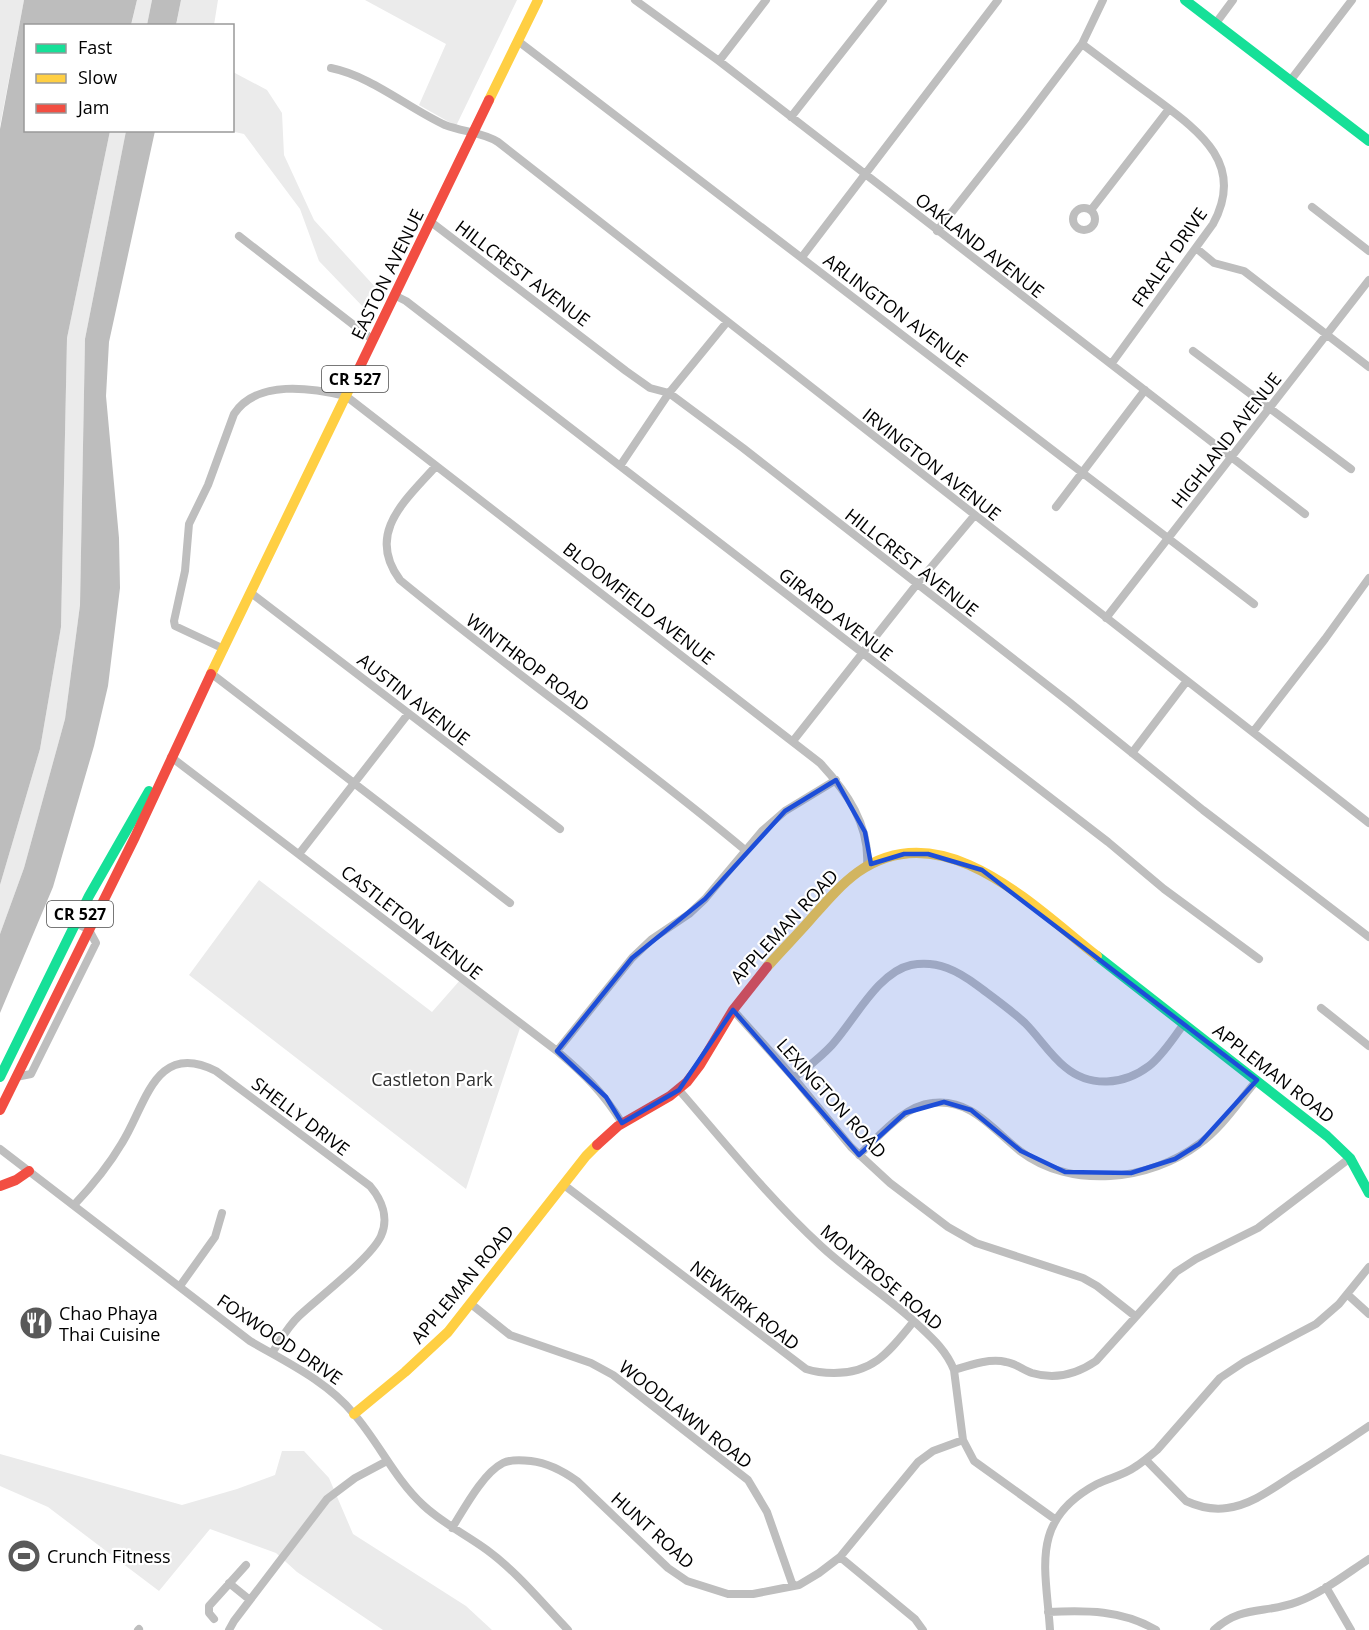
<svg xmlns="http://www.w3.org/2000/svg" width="1369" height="1630" font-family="'Open Sans',sans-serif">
<rect width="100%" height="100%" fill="#fff"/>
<path fill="#ebebeb" d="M0 0H24L0 126Z
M137 0H152L147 25 131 26Z
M181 0H218L214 25 176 26Z
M365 0H517L456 126 419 105 446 44Z
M233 72 267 90 282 113 284 155 314 220 376 288 366 310 319 261 300 209 244 134 230 131 232 130Z
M110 131H126L85 339 80 605 65 719 24 868 0 934V885L40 749 61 627 67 338Z
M259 880 432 1012 461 979 521 1025 466 1189 189 975Z
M282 1451H304L329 1478 353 1534 466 1606 492 1630H383L297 1572 276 1553 210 1529 159 1591 48 1507 0 1486V1454L182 1505 237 1489 275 1475Z"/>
<path fill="#bdbdbd" d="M24 0H137L131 25 26 26V130L110 131 67 338 61 627 40 749 0 885V129Z
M152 0H181L176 25H147Z
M126 131H155L109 342 106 396 119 538 120 588 108 686 94 746 53 887 0 1013V934L24 868 65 719 80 605 85 339Z"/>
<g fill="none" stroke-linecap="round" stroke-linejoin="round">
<path stroke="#bebebe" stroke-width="8" d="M635 0 719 61 1305 514
M1216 23 1233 0
M518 41 1254 604
M1082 44C1105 61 1128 79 1152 96 1196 129 1247 162 1213 224L1112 363
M719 61 766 0
M331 68C371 76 408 108 445 125 463 132 482 132 498 142L1369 823
M1290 81 1352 0
M791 117 883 0
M1312 207 1369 251
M1073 219a11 11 0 1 1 22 0a11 11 0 1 1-22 0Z
M1091 210 1169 109
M431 222 626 371 650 388 669 393 743 448 1069 702 1203 810 1369 937
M937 231 1026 118 1082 44 1103 0
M239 236 373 340
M1196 248 1214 263 1244 271 1369 367
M802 257 998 0
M394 295 406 301C640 481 874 661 1108 842L1164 889 1259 959
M1193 351 1351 469
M436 466C406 500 365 533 400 580 513 673 633 756 745 850
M620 466 669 393 727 322
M1056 507 1145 390
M251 593 560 829
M1106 618 1369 280
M224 649 175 626 174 621 185 571 189 524 208 485 234 414C257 379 312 388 346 396L820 763C847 792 870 825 867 866
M212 674 510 903
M1253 732 1325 639 1369 578
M793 741 917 584 974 516
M1132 753 1186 682
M171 757 557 1051C585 1075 602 1091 622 1123
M299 854 408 714
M1321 1008 1369 1046
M733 1010 794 1078 851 1147 890 1183 948 1227 976 1243 1083 1278 1097 1286 1135 1316
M557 1051 632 958 652 939 689 914 705 899 762 831 785 811 836 780
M16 1077 31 1074 96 943 89 930 76 923
M794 1078C808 1067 821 1057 832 1045 854 1021 878 972 911 965 938 960 958 971 978 986 994 998 1011 1010 1025 1023 1039 1037 1050 1055 1065 1067 1090 1088 1124 1085 1149 1066 1163 1055 1173 1038 1184 1024
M679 1090C725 1143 769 1198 821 1246 851 1274 887 1296 917 1324 932 1338 946 1350 954 1370L963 1440 974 1461 1056 1520
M0 1149 250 1341C286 1362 327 1381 354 1414 379 1443 395 1479 423 1505 442 1523 465 1534 487 1550 517 1572 542 1603 568 1630
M859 1155C879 1137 903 1106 932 1103 971 1098 992 1129 1020 1151 1071 1190 1150 1181 1199 1144 1222 1128 1239 1101 1257 1080
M564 1185 806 1369C815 1372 824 1373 834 1373 875 1373 890 1350 914 1321
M74 1205C92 1186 109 1165 122 1143 146 1105 155 1040 216 1071L370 1186C382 1200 389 1218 381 1236 371 1258 318 1298 299 1316 288 1326 280 1341 272 1353
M180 1286 215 1237 222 1213
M1347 1294 1369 1314
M471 1304 510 1335 591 1363 613 1375 748 1480 767 1512 793 1586
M954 1370C970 1365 990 1358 1006 1362 1015 1363 1023 1370 1032 1373 1055 1380 1077 1374 1096 1361L1176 1272 1196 1259 1258 1228 1350 1158
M1146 1460 1186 1501C1199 1507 1213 1510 1227 1508 1251 1505 1272 1489 1292 1476 1318 1460 1344 1443 1369 1426
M452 1528C464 1509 483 1473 503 1463 511 1459 522 1460 531 1461 548 1463 563 1471 577 1481L668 1568 687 1581 728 1594H753L799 1585 819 1573 840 1557 918 1462 933 1451 963 1440
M840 1557 915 1619 923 1630
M229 1583 250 1600
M1326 1587 1351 1630
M1048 1612C1085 1610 1123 1610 1156 1630
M214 1619 209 1613V1606L246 1565
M138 1630 139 1629
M229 1630 234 1621 327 1499 355 1478 387 1461
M1050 1630C1046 1568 1029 1520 1097 1484 1109 1478 1124 1475 1135 1467 1143 1462 1150 1456 1157 1450L1220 1378 1244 1362 1316 1324 1339 1304 1369 1267
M1214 1630C1241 1605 1265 1614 1297 1602 1322 1593 1346 1574 1369 1559"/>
<path stroke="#16e098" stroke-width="10" d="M1185 0 1369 141
M1097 956 1327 1136 1350 1158 1369 1193
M0 1077 89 896 149 791"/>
<path stroke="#ffcf43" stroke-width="10" d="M489 100 538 0
M211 674 352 383
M767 967C781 951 796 936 810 920 825 903 840 885 858 872 943 812 1034 907 1097 956
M354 1414 405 1372 448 1332 586 1156 597 1145"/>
<path stroke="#f24e42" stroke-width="10" d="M352 383 489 100
M0 1110 135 837 211 674
M597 1145 618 1126 670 1096 687 1082 700 1065 733 1010 767 967
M0 1186 16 1180 29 1171"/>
</g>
<path fill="#1d4ed8" fill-opacity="0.2" stroke="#1d4ed8" stroke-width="4.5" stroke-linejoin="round" d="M836 780 865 832 871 864 904 854H928L982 870 1257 1080 1199 1144 1175 1159 1131 1173 1065 1172 1021 1151 971 1110 944 1102 905 1113 859 1155 733 1010 679 1090 622 1123 606 1097 557 1051 632 958 705 899 785 811Z"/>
<defs>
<g id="restaurant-disc" transform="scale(1.725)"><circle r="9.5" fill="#595959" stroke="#fff"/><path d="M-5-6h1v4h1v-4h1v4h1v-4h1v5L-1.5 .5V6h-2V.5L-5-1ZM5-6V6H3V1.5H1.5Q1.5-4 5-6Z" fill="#fff"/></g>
<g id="stadium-disc" transform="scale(1.725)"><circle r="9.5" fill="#595959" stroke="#fff"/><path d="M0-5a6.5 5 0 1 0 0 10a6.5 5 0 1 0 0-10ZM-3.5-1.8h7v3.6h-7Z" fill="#fff"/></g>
</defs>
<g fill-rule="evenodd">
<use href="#restaurant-disc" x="36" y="1323"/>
<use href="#stadium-disc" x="24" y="1556"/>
</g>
<g text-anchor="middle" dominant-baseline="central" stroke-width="4.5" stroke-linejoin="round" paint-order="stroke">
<g fill="#fff" stroke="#4c4c4c" stroke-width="1.5">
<rect x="322" y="366" width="66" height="26" rx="4.5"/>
<rect x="47" y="901" width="66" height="26" rx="4.5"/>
</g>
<g font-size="16" font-weight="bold" fill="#000">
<text x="355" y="379">CR 527</text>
<text x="80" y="914">CR 527</text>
</g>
<g font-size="18" fill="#000" stroke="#fff">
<text transform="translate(980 245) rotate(38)">OAKLAND AVENUE</text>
<text transform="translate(1169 257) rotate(-55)">FRALEY DRIVE</text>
<text transform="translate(523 273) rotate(37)">HILLCREST AVENUE</text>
<text transform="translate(387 274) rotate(-64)">EASTON AVENUE</text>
<text transform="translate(896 310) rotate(37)">ARLINGTON AVENUE</text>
<text transform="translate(1226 440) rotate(-52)">HIGHLAND AVENUE</text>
<text transform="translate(932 464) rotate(38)">IRVINGTON AVENUE</text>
<text transform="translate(912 562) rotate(38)">HILLCREST AVENUE</text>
<text transform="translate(639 603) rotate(38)">BLOOMFIELD AVENUE</text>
<text transform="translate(836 614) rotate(38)">GIRARD AVENUE</text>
<text transform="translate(528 662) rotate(37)">WINTHROP ROAD</text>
<text transform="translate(414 699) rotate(38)">AUSTIN AVENUE</text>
<text transform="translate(412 922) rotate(38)">CASTLETON AVENUE</text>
<text transform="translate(784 926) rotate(-47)">APPLEMAN ROAD</text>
<text transform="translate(1274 1073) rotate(38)">APPLEMAN ROAD</text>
<text transform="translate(832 1098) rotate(48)">LEXINGTON ROAD</text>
<text transform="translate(301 1116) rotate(37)">SHELLY DRIVE</text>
<text transform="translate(882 1277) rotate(40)">MONTROSE ROAD</text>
<text transform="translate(462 1284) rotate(-50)">APPLEMAN ROAD</text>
<text transform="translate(745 1305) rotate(38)">NEWKIRK ROAD</text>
<text transform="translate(280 1339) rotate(34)">FOXWOOD DRIVE</text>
<text transform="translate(686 1414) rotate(38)">WOODLAWN ROAD</text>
<text transform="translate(653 1530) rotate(42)">HUNT ROAD</text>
</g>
<g font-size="18" fill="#313131" stroke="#fff">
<text x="432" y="1079">Castleton Park</text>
</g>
<g font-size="18" fill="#000" stroke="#fff" text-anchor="start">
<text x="59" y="1313">Chao Phaya<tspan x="59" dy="21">Thai Cuisine</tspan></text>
<text x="47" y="1556">Crunch Fitness</text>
</g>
</g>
<rect x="24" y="24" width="210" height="108" fill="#ffffff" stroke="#999999" stroke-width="1.5"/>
<rect x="36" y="44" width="30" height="9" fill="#16e098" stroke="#999999" stroke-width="1.5"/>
<text x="78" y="54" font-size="18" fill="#000000">Fast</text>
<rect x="36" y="74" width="30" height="9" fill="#ffcf43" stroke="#999999" stroke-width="1.5"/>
<text x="78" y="84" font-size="18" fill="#000000">Slow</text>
<rect x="36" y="104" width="30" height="9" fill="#f24e42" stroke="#999999" stroke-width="1.5"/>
<text x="78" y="114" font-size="18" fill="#000000">Jam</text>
</svg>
